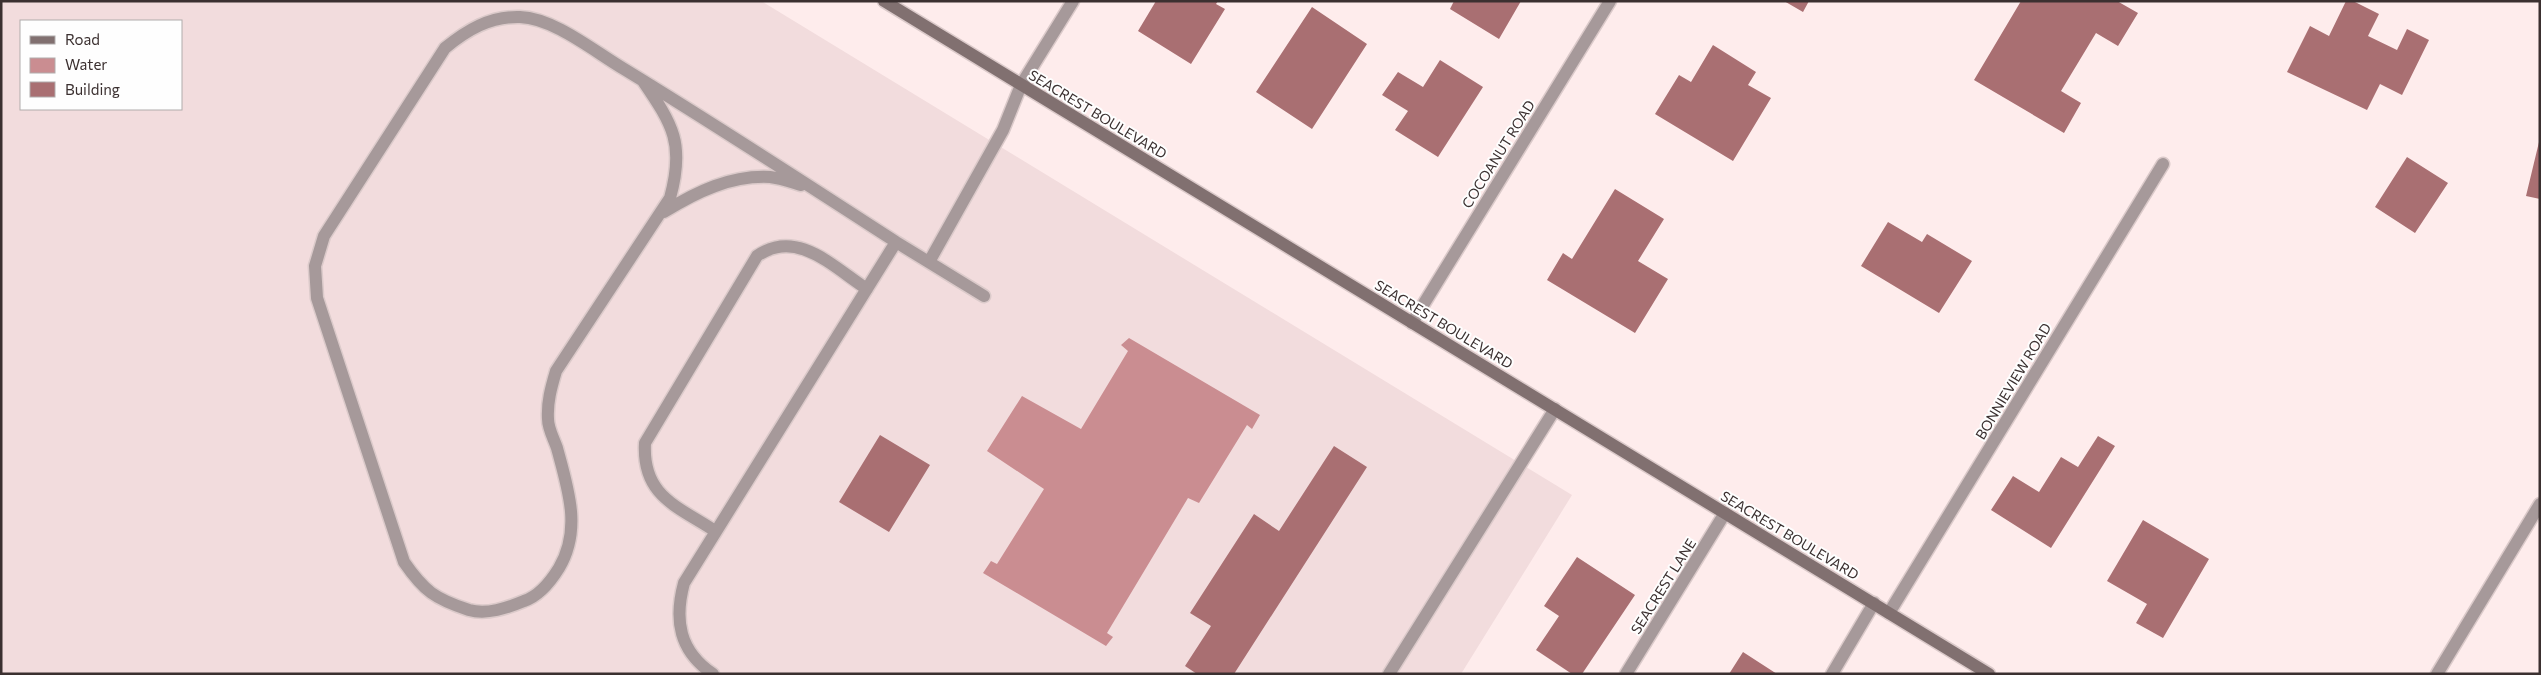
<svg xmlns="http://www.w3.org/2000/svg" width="2541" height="675" font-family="Commissioner,sans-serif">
<rect width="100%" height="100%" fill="#feecec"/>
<path fill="#f2dcdd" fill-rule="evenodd" d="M1 1H761L1572 495 1461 674H1ZM21 21H181V109H21Z"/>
<path fill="#ca8d91" d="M1129 338 1260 415 1252 429 1247 425 1199 503 1188 498 1107 633 1113 637 1106 646 983 573 991 561 997 564 1044 489 987 451 1022 396 1081 429 1128 351 1121 345Z"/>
<path fill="#a96f72" d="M1156 1H1218L1216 4 1225 9 1191 64 1138 31Z
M1454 1H1521L1499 39 1450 9Z
M1784 1H1809L1803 12Z
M2021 1H2117L2138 13 2118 46 2096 33 2061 91 2081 103 2064 133 1974 80Z
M2346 1H2353L2379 14 2368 36 2397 50 2407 29 2429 40 2402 95 2380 84 2367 110 2287 72 2310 26 2329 36Z
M1312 7 1367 44 1312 129 1256 92Z
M1713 45 1756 72 1748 85 1771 98 1733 161 1655 114 1679 75 1691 82Z
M1440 60 1483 87 1438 157 1395 130 1408 111 1382 95 1398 72 1423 87Z
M2539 142H2540V199L2526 196Z
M2407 157 2448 183 2415 233 2375 207Z
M1615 189 1664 219 1638 261 1668 279 1635 333 1547 280 1563 253 1572 259Z
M1888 222 1922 242 1927 234 1972 261 1939 313 1861 266Z
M880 435 930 465 889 532 839 502Z
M2098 436 2115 446 2051 548 1991 510 2013 476 2039 492 2061 457 2078 467Z
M1334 446 1367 467 1234 674H1197L1185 666 1211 626 1190 613 1254 514 1279 531Z
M2143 520 2209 559 2163 638 2136 623 2147 604 2107 581Z
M1577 557 1635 595 1582 674H1572L1536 650 1559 616 1544 606Z
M1743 652 1777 674H1729Z"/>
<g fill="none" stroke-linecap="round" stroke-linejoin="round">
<g stroke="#dbcaca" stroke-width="15">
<path id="lane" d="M643 81C673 125 685 144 670 198L556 371C551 388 547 402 548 419 548 429 554 439 557 448 568 489 582 529 559 568 551 581 539 596 524 601 507 608 487 615 469 610 435 599 424 591 404 562L317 298 315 266 324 236 445 48C467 30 490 16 520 17 554 18 595 52 624 69 716 125 806 184 896 242
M664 212C696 192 731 175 770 177 780 178 791 182 801 185
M929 262 1003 130 1021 85
M715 531C677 506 642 496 645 443L757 256C797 228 833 267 867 289
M713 674C679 651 674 620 684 583L896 242 984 296
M1389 674 1555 409
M1832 674 1874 603
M2437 674 2540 504"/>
</g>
<g stroke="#dbcaca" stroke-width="15">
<path id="street" d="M1021 85 1073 1
M1412 323 1610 1
M1889 613 2163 164
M1626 674 1725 513"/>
</g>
<g stroke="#dbcaca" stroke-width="15">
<path id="secondary" d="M884 1 1989 674"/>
</g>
<use href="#lane" stroke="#a6999a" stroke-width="12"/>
<use href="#street" stroke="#a6999a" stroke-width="12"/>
<use href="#secondary" stroke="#817070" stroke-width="12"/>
</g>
<g text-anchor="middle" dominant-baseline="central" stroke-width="4" stroke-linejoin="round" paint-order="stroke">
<g font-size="14" fill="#3b3030" stroke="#fefefe">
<text transform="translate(1098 114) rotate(31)">SEACREST BOULEVARD</text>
<text transform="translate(1498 154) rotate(-58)">COCOANUT ROAD</text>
<text transform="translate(1444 324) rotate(31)">SEACREST BOULEVARD</text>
<text transform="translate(2013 381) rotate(-59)">BONNIEVIEW ROAD</text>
<text transform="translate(1790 535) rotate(31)">SEACREST BOULEVARD</text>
<text transform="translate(1663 586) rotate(-58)">SEACREST LANE</text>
</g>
</g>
<rect width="2541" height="675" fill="none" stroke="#3b3030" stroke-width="5"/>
<rect x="20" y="20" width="162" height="90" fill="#fefefe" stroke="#b0acac"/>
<rect x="30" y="36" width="25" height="8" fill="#817070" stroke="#b0acac"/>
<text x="65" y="45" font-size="15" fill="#3b3030">Road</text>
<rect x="30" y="58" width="25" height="15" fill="#ca8d91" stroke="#b0acac"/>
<text x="65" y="70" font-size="15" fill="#3b3030">Water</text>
<rect x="30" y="82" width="25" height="15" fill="#a96f72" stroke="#b0acac"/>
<text x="65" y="95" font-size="15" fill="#3b3030">Building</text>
</svg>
